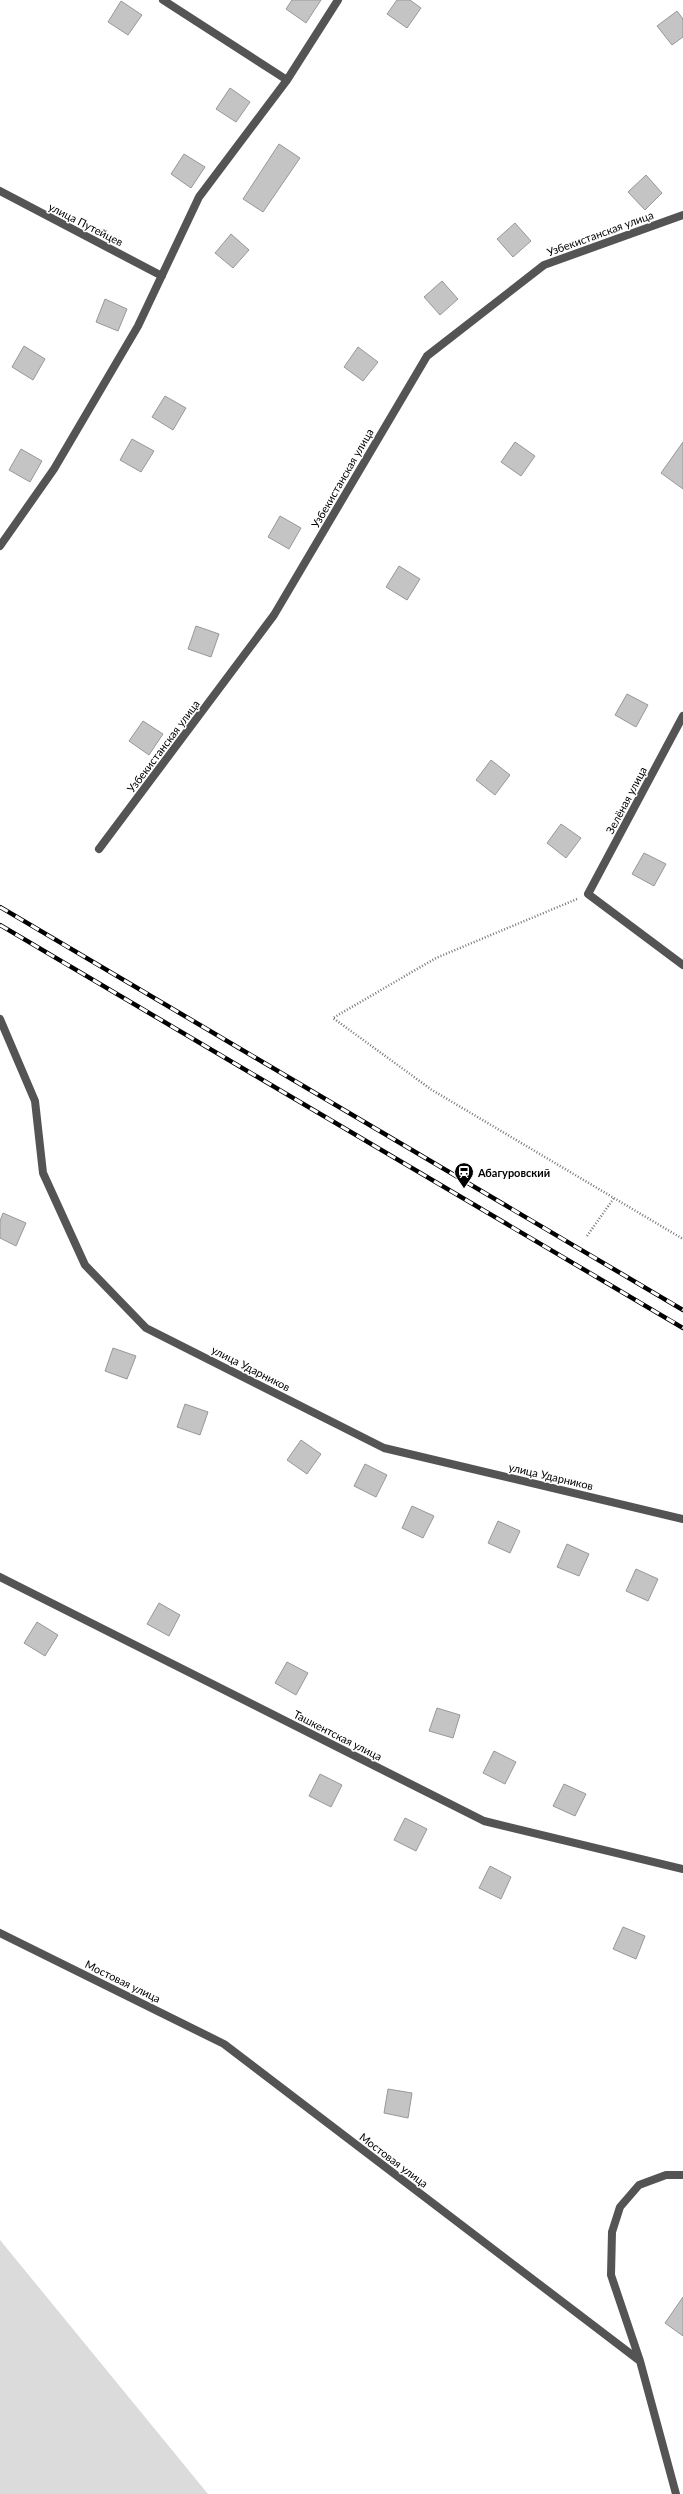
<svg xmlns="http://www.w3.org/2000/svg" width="683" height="2494" font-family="Lato,sans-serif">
<rect width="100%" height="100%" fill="#fff"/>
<path fill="#dbdbdb" d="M0 2240 208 2494H0Z"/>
<path fill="#c4c4c4" stroke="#989898" d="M292 0H321L306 23 286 9Z
M397 0H410L421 8 407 28 387 14Z
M121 1 142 15 128 35 108 22Z
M677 11 683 19V37L672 45 657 26Z
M230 88 250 102 236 122 216 109Z
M279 144 300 158 263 212 243 199Z
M184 154 205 167 191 188 171 174Z
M646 175 662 193 645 210 628 192Z
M515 223 531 241 513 257 497 239Z
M231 234 249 250 233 268 215 253Z
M442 281 458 299 440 315 424 297Z
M105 299 127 309 118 331 96 322Z
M24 346 45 359 33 380 12 367Z
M358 347 378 362 363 381 344 367Z
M165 396 186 408 173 430 152 417Z
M132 439 154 451 141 472 120 460Z
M515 442 535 456 521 476 501 462Z
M683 442V489L661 473Z
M21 449 42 461 30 482 9 470Z
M280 516 301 528 289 549 268 537Z
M399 566 420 579 407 600 386 587Z
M196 626 219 634 211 657 188 649Z
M627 694 648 705 636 727 615 715Z
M143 721 163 734 149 755 129 741Z
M491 760 510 775 495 795 476 780Z
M561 824 581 838 566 858 547 843Z
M644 853 666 864 654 886 632 874Z
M3 1213 26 1223 16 1246 0 1238V1221Z
M113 1348 136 1356 127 1379 105 1371Z
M185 1404 208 1412 200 1435 177 1427Z
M301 1440 321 1454 307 1474 287 1460Z
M365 1464 387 1475 376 1497 354 1486Z
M412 1506 434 1516 423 1538 402 1528Z
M498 1521 520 1531 510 1553 488 1543Z
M567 1544 589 1554 579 1576 557 1567Z
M636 1569 658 1579 648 1601 626 1591Z
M159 1603 180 1615 169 1636 147 1624Z
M37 1622 58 1635 45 1656 24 1643Z
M287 1662 308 1673 296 1695 275 1683Z
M437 1708 460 1715 453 1738 429 1731Z
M494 1751 516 1762 505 1784 483 1773Z
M320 1774 342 1785 331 1807 309 1796Z
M564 1784 586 1794 575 1816 553 1806Z
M405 1818 427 1829 416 1851 394 1840Z
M490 1866 511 1877 501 1899 479 1888Z
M623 1927 645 1936 636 1959 613 1949Z
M388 2089 412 2093 408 2118 384 2113Z
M683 2297V2336L665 2323Z"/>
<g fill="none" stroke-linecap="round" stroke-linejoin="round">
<path stroke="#767676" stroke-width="2.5" stroke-dasharray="1 2" stroke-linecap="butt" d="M577 899 436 958 333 1018 432 1090 683 1239
M587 1236 614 1198"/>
<path stroke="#545454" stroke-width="8" d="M163 0 287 80
M0 191 162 276
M0 546 54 469 138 326 199 197 287 80 338 0
M683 716 588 894 683 965
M99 849 274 615 427 356 544 265 683 215
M0 1019 35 1101 43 1173 85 1265 146 1328 384 1448 683 1519
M0 1577 484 1821 683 1869
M0 1933 224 2044 640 2361 676 2494
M640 2361 611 2275 612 2232 620 2207 639 2185 666 2175H683"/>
<g stroke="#000" stroke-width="4.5">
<path id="rail" d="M0 907 683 1310
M0 925 683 1328"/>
</g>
<use href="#rail" stroke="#fff" stroke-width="3" stroke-dasharray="9" stroke-linecap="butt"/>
</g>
<defs>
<g id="station-pin" transform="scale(1)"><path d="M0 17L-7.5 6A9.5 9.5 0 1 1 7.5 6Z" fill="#000" stroke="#fff"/><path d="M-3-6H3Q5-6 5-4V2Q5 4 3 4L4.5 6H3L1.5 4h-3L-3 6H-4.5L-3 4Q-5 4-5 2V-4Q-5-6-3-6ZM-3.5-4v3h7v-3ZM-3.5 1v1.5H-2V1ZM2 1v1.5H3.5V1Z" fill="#fff"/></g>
</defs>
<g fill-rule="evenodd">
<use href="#station-pin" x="464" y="1172"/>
</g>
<g text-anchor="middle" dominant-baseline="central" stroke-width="3" stroke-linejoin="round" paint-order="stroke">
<g font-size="11" fill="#000" stroke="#fff">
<text transform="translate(86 224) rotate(27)">улица Путейцев</text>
<text transform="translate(600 233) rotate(-20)">Узбекистанская улица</text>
<text transform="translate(342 478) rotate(-60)">Узбекистанская улица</text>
<text transform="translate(163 746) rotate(-53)">Узбекистанская улица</text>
<text transform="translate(626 800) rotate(-62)">Зелёная улица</text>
<text transform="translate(251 1368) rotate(27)">улица Ударников</text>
<text transform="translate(551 1476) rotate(13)">улица Ударников</text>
<text transform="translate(338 1735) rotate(27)">Ташкентская улица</text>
<text transform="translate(123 1981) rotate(26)">Мостовая улица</text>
<text transform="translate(394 2160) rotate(37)">Мостовая улица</text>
</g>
<g font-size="11" font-weight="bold" fill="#000" stroke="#fff" text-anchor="start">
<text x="478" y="1172">Абагуровский</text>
</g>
</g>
</svg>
